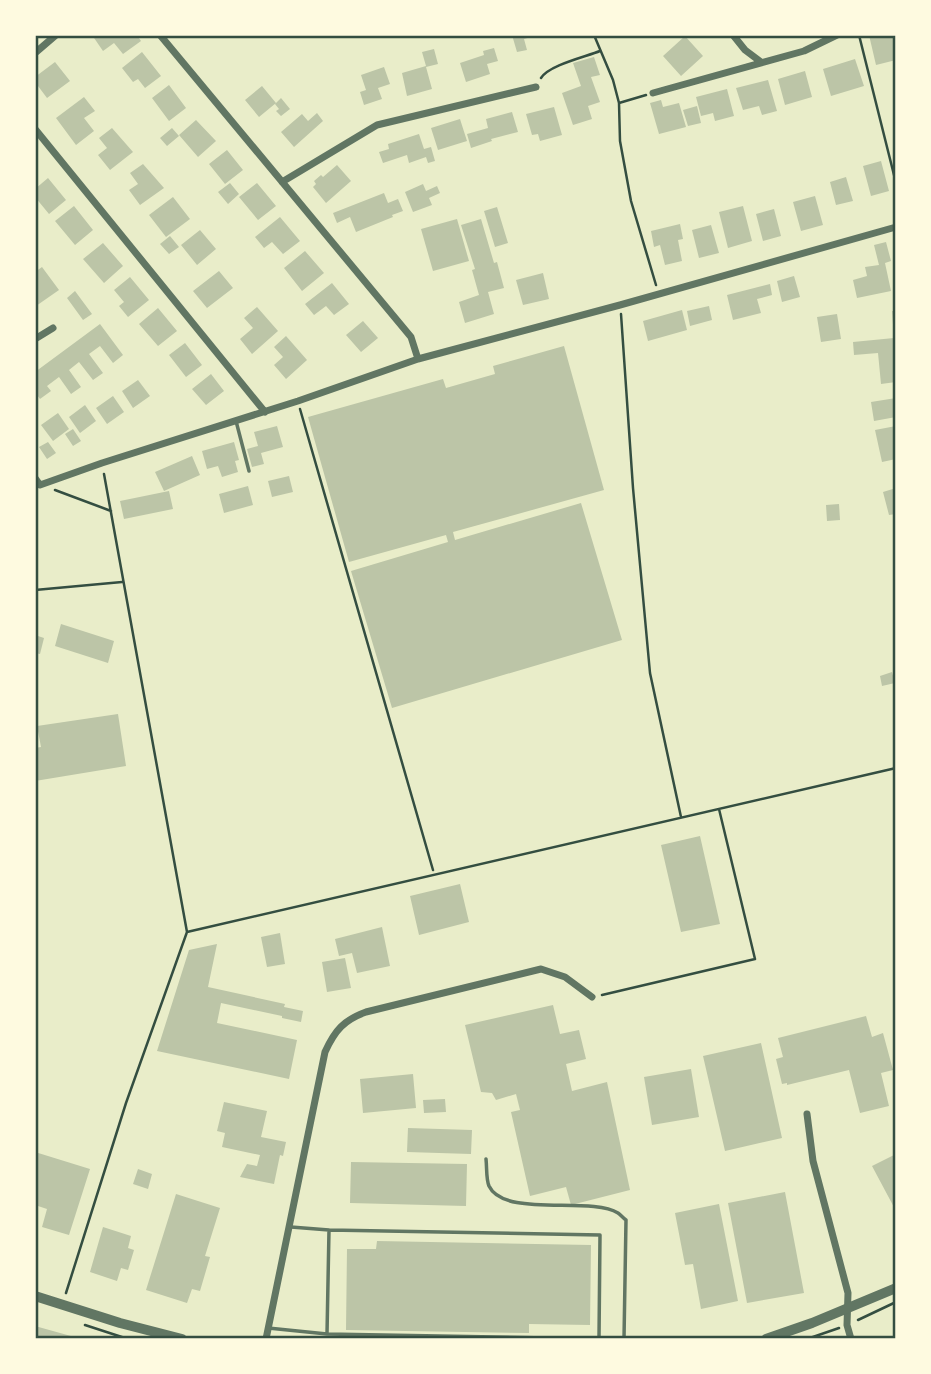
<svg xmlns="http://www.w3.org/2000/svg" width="931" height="1374" font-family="Commissioner,sans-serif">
<rect width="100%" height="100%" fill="#e9edc9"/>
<path fill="#bcc5a7" d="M92 35H137L141 41 123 54 114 43 103 51Z
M512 35H535V36L524 39 527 50 517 52Z
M869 35H894L896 44V60L876 65Z
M685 36 703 56 681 76 663 56Z
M494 48 498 61 487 64 490 74 466 82 460 63 484 55 483 51Z
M434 49 438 64 426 67 432 89 407 96 402 73 426 66 422 52Z
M142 52 161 76 145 88 138 79 133 82 122 68Z
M594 57 600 75 591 77 600 102 588 106 592 119 573 125 562 93 581 86 573 63Z
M855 59 864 86 831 96 823 69Z
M55 62 70 81 47 98 35 82V77Z
M384 67 390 84 378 88 382 99 364 105 360 92 366 90 361 75Z
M805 71 812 97 785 105 778 79Z
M768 80 777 111 762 115 759 106 743 110 736 88Z
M169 85 186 108 169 121 152 98Z
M262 86 276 103 259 117 245 100Z
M727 89 734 116 715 121 713 113 701 116 696 97Z
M84 97 95 111 84 118 94 131 76 145 56 118Z
M281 98 290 109 281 116 276 111 279 109 275 104Z
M661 100 663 107 679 103 686 127 659 134 650 103Z
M697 106 701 123 688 126 683 110Z
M554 107 562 135 540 141 538 134 532 135 526 114Z
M512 112 518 132 491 139 492 141 471 148 467 134 488 128 486 119Z
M317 113 323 121 294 147 281 132 302 114 308 121Z
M460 119 467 141 438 150 431 128Z
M196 120 216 141 198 157 179 135Z
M112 128 133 152 110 170 98 155 107 148 99 138Z
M172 128 179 136 167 146 160 138Z
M419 134 424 149 431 147 435 161 428 163 426 157 409 163 407 155 383 163 379 152 389 149 388 144Z
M227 150 243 170 225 184 209 164Z
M881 161 889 191 871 196 863 166Z
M143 164 164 188 140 205 129 190 138 184 130 173Z
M337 165 351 181 326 203 313 187 316 184 314 181 321 175 323 177Z
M846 177 853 201 836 205 830 182Z
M48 178 66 200 49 214 35 197V189Z
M230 183 239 194 228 204 218 192Z
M257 183 276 206 258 220 239 197Z
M423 184 426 191 437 186 440 193 429 198 432 205 413 212 405 192Z
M384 193 388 203 398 199 403 211 392 215 393 217 356 232 350 217 337 223 333 213Z
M815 196 823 225 801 231 793 202Z
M173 197 190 219 166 237 149 215Z
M74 206 93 230 75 245 55 221Z
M743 206 752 241 728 248 719 212Z
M497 207 508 243 495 247 484 211Z
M774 209 781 236 763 241 756 214Z
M280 217 300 241 283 254 272 242 264 248 255 237Z
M457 219 469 261 433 271 421 229Z
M481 219 494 263 497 262 504 288 488 292 494 314 465 323 459 302 479 295 472 270 475 269 461 225Z
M680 224 683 239 678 240 682 261 665 265 660 245 654 247 651 231Z
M711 225 719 253 699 258 692 230Z
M200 230 216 249 197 265 181 245Z
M170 236 179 247 169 254 160 244Z
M886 242 891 261 885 263 891 291 857 298 853 280 867 276 865 267 879 265 874 245Z
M103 243 123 266 104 283 83 259Z
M305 251 324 273 302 291 284 268Z
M42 267 59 290 36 306 35 272Z
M219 271 233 288 207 308 193 291Z
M543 273 549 299 523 305 516 280Z
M794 276 800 297 782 302 777 281Z
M130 277 149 300 128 317 119 306 124 302 114 290Z
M332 283 349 304 334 315 326 306 314 315 305 304Z
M770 284 772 295 757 299 761 313 733 320 727 295Z
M75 291 92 314 83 320 67 298Z
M709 306 712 320 690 326 687 311Z
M257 307 278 331 252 354 240 339 253 328 244 318Z
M158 308 177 331 158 346 139 324Z
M682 310 687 330 648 341 643 321Z
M892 311H896V382L881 384 878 353 854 355 853 342 894 338Z
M837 314 841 339 821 342 817 317Z
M363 321 378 338 361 352 346 335Z
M100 324 123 355 113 363 100 346 89 354 103 373 93 380 79 362 69 370 81 387 71 394 59 377 47 386 51 391 40 399 35 392V372Z
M286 336 307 360 286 379 274 365 283 357 274 347Z
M185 343 202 365 186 377 169 355Z
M564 346 604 490 453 532 455 540 581 503 622 640 392 708 351 571 448 542 446 535 349 562 308 417 443 379 446 388 495 374 493 366Z
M211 374 224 391 206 405 192 389Z
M138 380 150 396 133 408 122 391Z
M113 396 124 412 107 424 96 408Z
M896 398V417L874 421 871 402Z
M85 405 96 421 80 433 69 417Z
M58 413 69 429 53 441 41 425Z
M277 426 283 447 261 453 264 464 252 467 247 449 258 446 254 432Z
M896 426V459L882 462 875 430Z
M73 429 81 441 73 446 65 434Z
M48 442 56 453 47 459 39 447Z
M234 442 239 460 235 461 238 472 222 477 218 466 207 469 202 451Z
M192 456 200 475 164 491 155 472Z
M289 476 293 492 272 497 268 481Z
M248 486 253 505 224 513 219 494Z
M896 488V514L889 515 883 492Z
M169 491 173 509 124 519 120 501Z
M839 504 840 520 827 521 826 505Z
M61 624 114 641 108 663 55 646Z
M35 635 44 638 40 654 35 653Z
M892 672 895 683 882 686 880 676Z
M118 714 126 766 35 781V748L41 747 37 726Z
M700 836 720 924 681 932 661 845Z
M460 884 469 922 419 935 410 896Z
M382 927 390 966 357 973 352 953 339 956 335 939Z
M280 933 285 964 267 967 261 937Z
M217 944 208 987 285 1004 284 1007 303 1011 301 1022 282 1018V1016L221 1003 217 1023 297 1040 289 1079 157 1051 189 950Z
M345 958 351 988 327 992 322 962Z
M553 1005 560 1034 579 1030 586 1059 566 1064 572 1091 607 1082 630 1190 571 1205 566 1187 530 1196 511 1112 520 1110 516 1094 496 1100 492 1093 481 1092 465 1025Z
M866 1016 872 1037 883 1033 893 1070 881 1073 889 1106 860 1113 849 1070 787 1085V1083L782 1084 776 1059 783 1057 778 1038Z
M761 1043 782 1138 725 1151 703 1056Z
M691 1069 699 1117 652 1125 644 1077Z
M413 1074 416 1108 363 1113 360 1079Z
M445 1099 446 1112 424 1113 423 1100Z
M224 1102 267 1111 261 1137 286 1142 283 1156 280 1155 274 1184 240 1177 247 1164 257 1166 260 1155 222 1147 225 1133 217 1131Z
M408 1128 472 1130 471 1154 407 1152Z
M35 1152 90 1169 69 1235 42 1227 47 1209 35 1205Z
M896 1154V1211L872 1166Z
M351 1162 467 1164 466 1206 350 1203Z
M138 1169 152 1174 148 1189 133 1184Z
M785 1192 804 1293 747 1303 728 1203Z
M176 1194 220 1208 205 1256 210 1257 200 1291 192 1289 187 1303 146 1290Z
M719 1204 738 1301 701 1309 693 1264 685 1265 675 1213Z
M103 1227 131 1236 128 1248 134 1250 128 1270 121 1268 117 1281 90 1272Z
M377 1241 591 1245 590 1325 529 1324V1333L346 1330 347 1249H376Z
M35 1326 78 1338 77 1339H35Z"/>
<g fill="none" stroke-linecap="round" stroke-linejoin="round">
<path stroke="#344e41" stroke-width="2.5" d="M594 35 613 80 619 103 620 141 631 201 656 285
M859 35 896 183
M541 78C549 65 585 57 600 51
M619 103 646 95
M621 314 633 488 650 673 681 817
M300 409 433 870
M55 490 111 511
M35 590 122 582
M187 932 896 768
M602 995 755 959 719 809
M66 1293 126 1103 187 932 104 474
M858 1320 896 1302
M85 1325 128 1339
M807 1339 839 1328"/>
<path stroke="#617663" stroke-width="3.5" d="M236 421 249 471
M486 1159C487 1168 486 1179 489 1186 504 1218 590 1196 618 1213 621 1215 623 1218 626 1220L624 1339
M268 1328 327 1334 329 1230 291 1227
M327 1334 599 1339 600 1235 329 1230"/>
<path stroke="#617663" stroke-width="7" d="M160 35 411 337 418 359
M733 35 745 50 761 62
M35 53 56 35
M653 93 804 51 837 35
M35 129 265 412
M282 182 377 125 536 87
M35 339 53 328
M35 478 40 485 102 463 298 401 418 359 620 305 896 227
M807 1114 813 1161 848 1293 847 1325 851 1339
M266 1339 325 1052C335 1030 344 1020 366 1012L541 969 565 977 592 997"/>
<path stroke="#617663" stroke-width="10" d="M35 1296 120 1323 182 1339
M766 1339 812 1323 896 1288"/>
</g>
<rect width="931" height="1374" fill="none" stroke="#fefae0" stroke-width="74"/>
<rect x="37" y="37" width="857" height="1300" fill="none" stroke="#344e41" stroke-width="2.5"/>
</svg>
